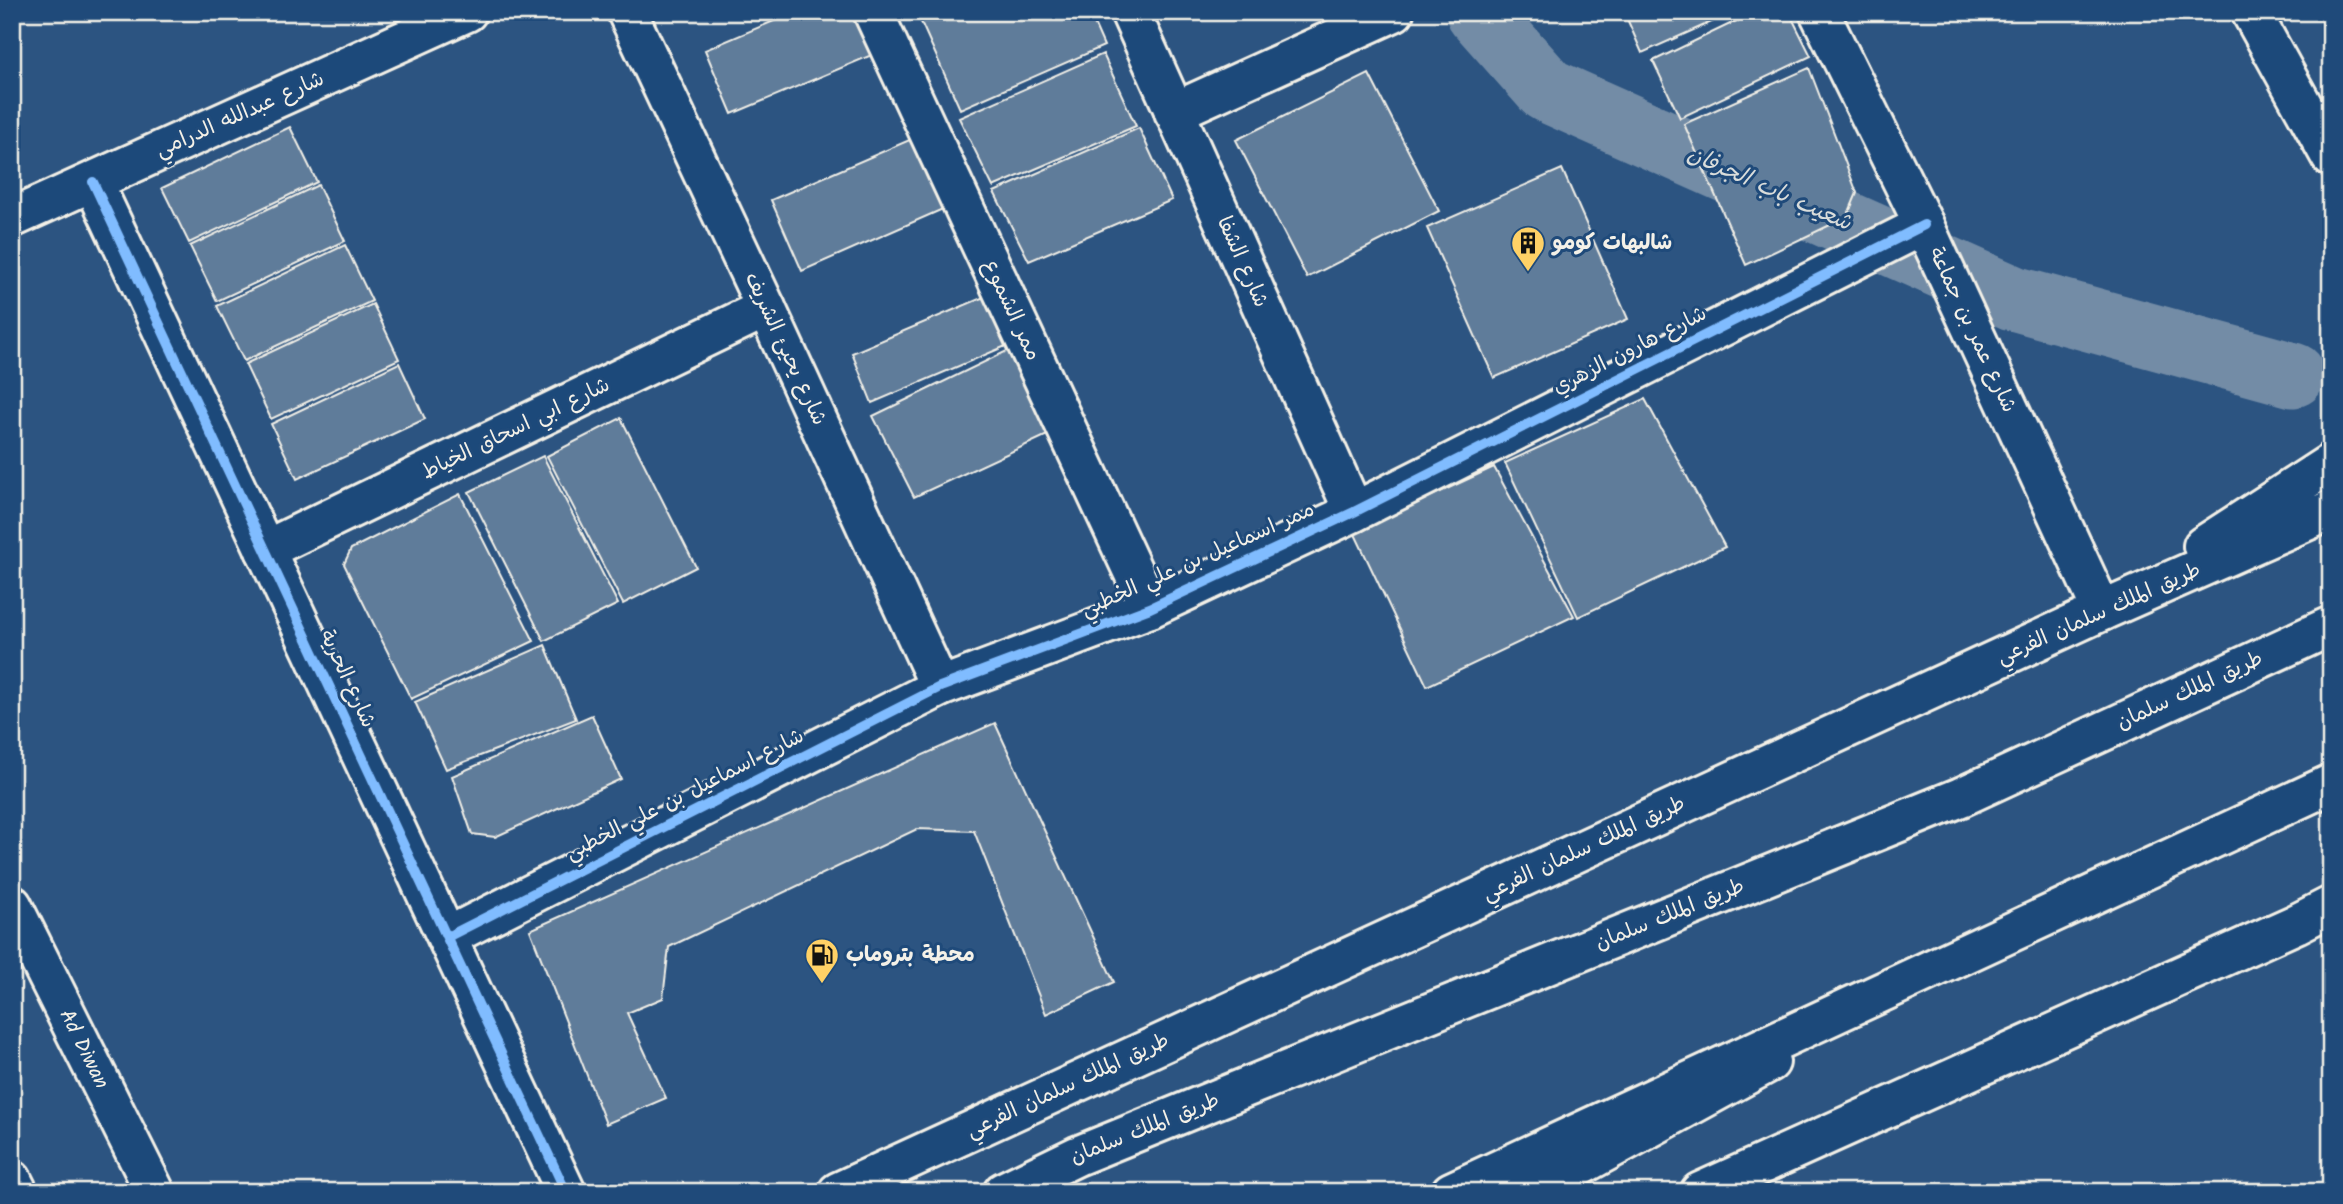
<svg xmlns="http://www.w3.org/2000/svg" width="2343" height="1204" font-family="Kalam,'Playpen Sans Arabic',sans-serif">
<rect width="100%" height="100%" fill="#2c5481"/>
<filter id="ink" filterUnits="userSpaceOnUse"><feTurbulence type="fractalNoise" baseFrequency=".0143" numOctaves="2"/><feDisplacementMap in="SourceGraphic" scale="14" xChannelSelector="R" yChannelSelector="G"/><feConvolveMatrix kernelMatrix="1 2 1 2 8 2 1 2 1" color-interpolation-filters="sRGB"/></filter>
<g filter="url(#ink)">
<g fill="none" stroke-linecap="round" stroke-linejoin="round">
<path stroke="#738ca6" stroke-width="65" d="M1478 12 1547 90 2013 298 2293 375"/>
</g>
<path fill="#5e7b9a" stroke="#f4f1e8" stroke-width="2" d="M795 12H863L879 52 732 114 705 50Z
M917 12H937L920 20Z
M943 12H1089L1104 46 960 109 921 22Z
M1624 12H1734L1642 53Z
M1755 12H1789L1811 56 1680 118 1653 61Z
M1103 54 1136 126 993 187 959 118Z
M1809 68 1857 193 1847 217 1746 265 1684 124Z
M1369 74 1439 211 1307 278 1236 140Z
M290 127 317 182 189 243 162 188Z
M1139 128 1172 200 1029 261 994 192Z
M921 135 952 205 802 271 771 200Z
M1562 169 1628 319 1494 378 1427 228Z
M318 185 345 241 217 301 190 246Z
M345 245 372 301 244 361 217 306Z
M991 294 1013 343 872 403 852 353Z
M373 304 399 359 271 419 245 364Z
M1013 348 1056 431 914 497 873 416Z
M399 363 425 419 297 479 271 424Z
M1645 399 1725 547 1578 617 1505 463Z
M621 418 696 567 623 604 547 456Z
M543 456 618 604 544 641 469 492Z
M1494 467 1574 616 1427 686 1354 532Z
M460 494 534 641 411 699 344 564 351 549Z
M545 645 576 719 446 769 415 702Z
M592 715 621 779 495 837 472 834 452 776Z
M995 723 1114 982 1046 1014 974 831 917 829 669 947 663 998 627 1013 666 1098 606 1124 530 930Z"/>
<g fill="none" stroke-linecap="round" stroke-linejoin="round">
<g stroke="#f4f1e8" stroke-width="44">
<g id="minor">
<path d="M627 12 766 308 940 687"/>
<path d="M873 12 1150 608"/>
<path d="M1130 12 1354 512"/>
<path d="M1819 12 1924 225 2102 611"/>
<path d="M1174 112 1394 12"/>
<path d="M93 182 566 1192"/>
<path d="M12 218 467 12"/>
<path d="M265 550 766 308"/>
<path id="s1" d="M12 905 155 1192"/>
<path d="M447 937 940 687 1150 608 1354 512 1924 225"/>
<path d="M12 1180 18 1192"/>
</g>
</g>
<g stroke="#f4f1e8" stroke-width="44">
<path id="primary" d="M2251 12 2331 157
M2203 546 2331 463
M838 1192 2102 611 2331 510
M1532 1192 1770 1062
M1700 1192 2296 924 2331 906"/>
</g>
<g stroke="#f4f1e8" stroke-width="44">
<path id="trunk" d="M1003 1192 1077 1156 1961 797 2331 626
M1451 1192 2331 784"/>
</g>
<use href="#minor" stroke="#1f4a7a" stroke-width="38"/>
<use href="#primary" stroke="#1f4a7a" stroke-width="38"/>
<use href="#trunk" stroke="#1f4a7a" stroke-width="38"/>
<g stroke="#1f4a7a" stroke-width="15">
<path id="cycleway" d="M93 182 566 1192
M447 937 940 687 1150 608 1354 512 1924 225"/>
</g>
<use href="#cycleway" stroke="#80bcff" stroke-width="10"/>
</g>
</g>
<defs>
<g id="building-pin" transform="scale(1.75)"><path d="M0 17L-7.5 6A9.5 9.5 0 1 1 7.5 6Z" fill="#ffd166" stroke="#1f4a7a"/><path d="M-4-6H4V6H1V3H-1V6H-4ZM-2.5-4.3h1.7v1.8h-1.7ZM.8-4.3h1.7v1.8H.8ZM-2.5-1h1.7V.8h-1.7ZM.8-1h1.7V.8H.8Z" fill="#111"/></g>
<g id="fuel-pin" transform="scale(1.75)"><path d="M0 17L-7.5 6A9.5 9.5 0 1 1 7.5 6Z" fill="#ffd166" stroke="#1f4a7a"/><path d="M-5.5-6h7V0h2V4h1.3V-2.5L3-4.5l.8-.8L6-3V5H2.5V1h-1V6h-7ZM-4.2-4.7v3.2H.2V-4.7Z" fill="#111"/></g>
</defs>
<g fill-rule="evenodd">
<use href="#building-pin" x="1528" y="243"/>
<use href="#fuel-pin" x="822" y="955"/>
</g>
<g text-anchor="middle" dominant-baseline="central" stroke-width="6" stroke-linejoin="round" paint-order="stroke">
<g font-size="21" fill="#f4f1e8" stroke="#1f4a7a">
<text transform="translate(240 115) rotate(-24)">شارع عبدالله الدرامي</text>
<text transform="translate(1242 262) rotate(66)">شارع الشفا</text>
<text transform="translate(1011 310) rotate(65)">ممر الشموع</text>
<text transform="translate(1972 330) rotate(65)">شارع عمر بن جماعة</text>
<text transform="translate(785 349) rotate(65)">شارع يحيئ الشريف</text>
<text transform="translate(1630 351) rotate(-27)">شارع هارون الزهري</text>
<text transform="translate(516 429) rotate(-26)">شارع ابي اسحاق الخياط</text>
<text transform="translate(1198 560) rotate(-24)">ممر اسماعيل بن علي الخطبي</text>
<text transform="translate(2099 614) rotate(-24)">طريق الملك سلمان الفرعي</text>
<text transform="translate(347 679) rotate(65)">شارع الحرية</text>
<text transform="translate(2190 691) rotate(-25)">طريق الملك سلمان</text>
<text transform="translate(685 795) rotate(-27)">شارع اسماعيل بن علي الخطبي</text>
<text transform="translate(1584 849) rotate(-25)">طريق الملك سلمان الفرعي</text>
<text transform="translate(1670 915) rotate(-22)">طريق الملك سلمان</text>
<text stroke="none"><textPath href="#s1" startOffset="161">Ad Diwan</textPath></text>
<text transform="translate(1068 1086) rotate(-25)">طريق الملك سلمان الفرعي</text>
<text transform="translate(1145 1129) rotate(-22)">طريق الملك سلمان</text>
</g>
<g font-size="21" font-weight="bold" fill="#f4f1e8" stroke="#1f4a7a" text-anchor="start">
<text x="1552" y="243">شالبهات كومو</text>
<text x="846" y="955">محطة بتروماب</text>
</g>
<g font-size="23" font-style="italic" fill="#dadddb" stroke="#1f4a7a">
<text transform="translate(1769 189) rotate(24)">شعيب باب الجرفان</text>
</g>
</g>
<rect width="2343" height="1204" fill="none" stroke="#1f4a7a" stroke-width="42"/>
<rect x="21" y="21" width="2301" height="1162" fill="none" stroke="#f4f1e8" stroke-width="2.5" filter="url(#ink)"/>
</svg>
